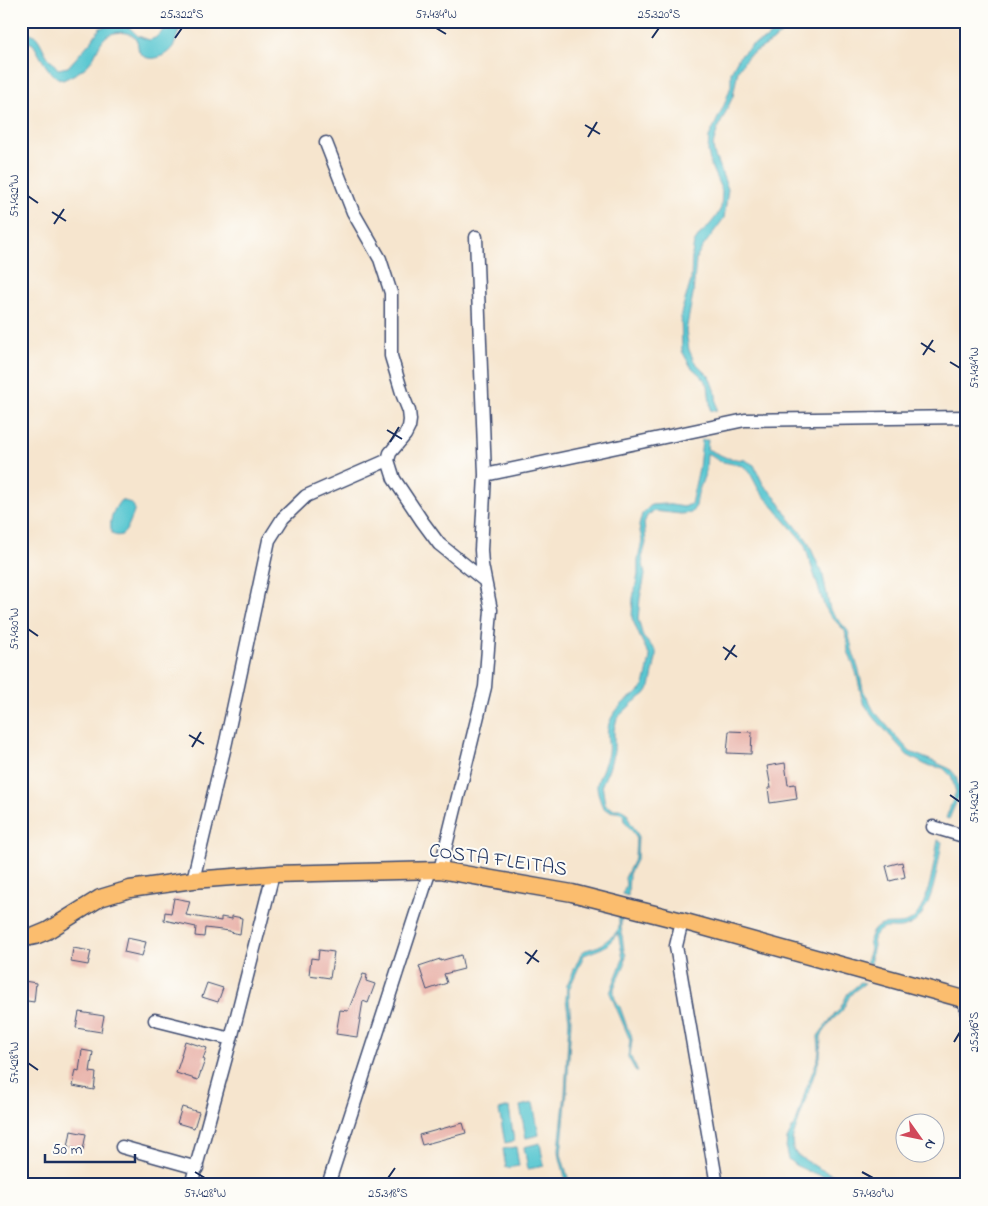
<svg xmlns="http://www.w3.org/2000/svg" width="988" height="1206" font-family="'Indie Flower',sans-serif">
<rect width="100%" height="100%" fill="#fdfcf7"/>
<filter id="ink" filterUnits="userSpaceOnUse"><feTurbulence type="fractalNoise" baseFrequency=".02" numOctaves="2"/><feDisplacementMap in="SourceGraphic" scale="10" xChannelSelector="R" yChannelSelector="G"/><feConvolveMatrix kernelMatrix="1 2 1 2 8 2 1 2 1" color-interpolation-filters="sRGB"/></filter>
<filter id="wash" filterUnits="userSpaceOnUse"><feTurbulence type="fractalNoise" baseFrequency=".0096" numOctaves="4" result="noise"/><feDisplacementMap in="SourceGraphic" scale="20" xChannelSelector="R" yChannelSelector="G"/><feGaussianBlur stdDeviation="1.12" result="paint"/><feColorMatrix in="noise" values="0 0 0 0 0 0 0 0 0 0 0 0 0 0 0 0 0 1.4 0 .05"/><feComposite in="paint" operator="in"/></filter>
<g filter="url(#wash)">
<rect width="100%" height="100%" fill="#f6e5ce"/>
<path fill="#5ac7d1" stroke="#3a7b98" d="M166 21H182C179 28 178 36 175 43 170 55 150 65 140 53 137 50 139 43 136 39 131 31 116 31 108 35 99 41 97 53 91 61 85 70 73 75 63 80 48 76 41 56 33 44 29 42 26 41 21 44V31C40 32 39 44 48 57 51 61 55 65 58 69L68 67 92 40 100 28 107 26 120 24 130 28 138 36 149 40 155 38 162 32Z
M786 21H792L791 24 773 41 748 56 738 70 733 96 717 131 713 145 714 154 728 189 726 204 724 218 702 248 696 259 693 294 686 331 689 350 694 361 709 376 716 395 717 410 711 411 708 385 700 375 691 367 682 351 681 313 691 281 692 255 694 243 700 234 707 228 716 217 721 208 722 191 711 166 708 151 709 137 725 103 731 86V72L739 57 752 45 766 39Z
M702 440H708L707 449 727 458 745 460 754 465 763 484 775 496 789 518 807 540 823 576 830 610 848 631 852 649 859 671 863 690 874 711 910 752 935 762 950 769 956 776 960 793 949 819 946 818 956 792 951 776 943 768 926 765 907 755 872 715 863 702 856 672 848 651 847 641 845 631 829 614 824 605 804 543 759 490 749 471 743 466 719 461 707 453 706 471 698 493 696 506 691 513 681 514 654 511 647 516 644 523 646 543 642 558 645 575 640 598 638 619 643 637 656 651V658L650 687 645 694 634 702 617 718 614 730V751L609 769 602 784 605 805 613 809H621L628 814 629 820 638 835 637 858 629 874 628 896 622 894 626 885 625 878 635 857 636 836 625 822 624 815C618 810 609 814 603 807 601 805 597 790 597 786 597 780 607 761 608 753 610 742 604 731 611 719 614 712 622 704 628 699 632 696 638 694 641 690 646 684 648 666 650 657L640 637 632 618 633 598 638 575V560L642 540 639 526 642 514 651 505 665 504 684 507 691 504 699 468Z
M121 500 131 503C133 505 135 507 134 510 134 514 131 519 130 522 126 532 122 539 112 534 108 522 113 509 121 500Z
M938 840 942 842C937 867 933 919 905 927 891 931 885 922 873 937L874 946 871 956V964L866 962C867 957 870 952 870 948 871 944 868 941 870 937 878 915 899 931 913 919 929 905 934 862 938 840Z
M619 913 624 914 621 921V928L624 951 626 955 625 964 614 988V994L615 999 620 1007 627 1027 631 1034 632 1040 630 1055 633 1062 638 1072 635 1070 628 1057 630 1040 610 993 623 959 618 933 608 944 602 948 584 955 569 989V999L571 1020 567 1091 561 1154 568 1178V1185H565C566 1172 559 1162 559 1149L565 1094 569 1020 566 999 567 985 581 954 583 951 599 946 614 935 619 928Z
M860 982 865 983 853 992 849 997 842 1011 832 1020 821 1036 820 1057 792 1140 793 1149 797 1155 818 1168 855 1185H842L826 1177 810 1172 795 1165 788 1159 786 1150 787 1139 798 1117 806 1089 818 1058 819 1050 818 1036 833 1016 840 1009 848 993 859 984Z
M533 1103 539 1135 526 1138 520 1106Z
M509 1107 514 1141 505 1143 499 1110Z
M540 1143 544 1166 528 1169 524 1147Z
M516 1147 519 1166 506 1168 503 1149Z"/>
<g id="blocks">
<path fill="#e9b3aa" d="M729 731 752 732 751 754 727 753Z
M785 763 788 785 795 784 797 799 770 803 768 788H771L767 766Z
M902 862 905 877 890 881 886 866Z
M174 898 190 901 186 915 221 921V917L232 919V916L242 918 240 934 230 932V931L205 928 204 937 195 936 196 927 164 920 165 912 171 913Z
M127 938 146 942 142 956 124 952Z
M73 948 91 951 88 965 71 962Z
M319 950 334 952 330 978 309 975 311 958 318 959Z
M461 955 464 969 444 974 447 983 427 990 419 966 440 959V961Z
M363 974 367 975 366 981 375 984 368 1003 363 1001 357 1037 336 1034 340 1010 348 1011Z
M24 981 36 983 34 1002 21 1000Z
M207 983 223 988 218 1002 202 997Z
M79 1012 104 1016 101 1032 76 1028Z
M185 1041 207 1048 203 1059 205 1060 198 1080 176 1073 182 1055H181Z
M82 1050 93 1052 90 1072 96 1073 94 1090 73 1086 76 1070 79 1071Z
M182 1107 199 1112 194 1128 177 1123Z
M463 1123 466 1133 422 1145 419 1135Z
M71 1131 86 1134 83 1150 68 1147Z"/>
</g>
</g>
<g filter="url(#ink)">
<use href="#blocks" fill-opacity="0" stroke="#3c4a6f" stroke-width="1"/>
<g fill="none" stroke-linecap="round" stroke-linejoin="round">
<g stroke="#3c4a6f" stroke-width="15">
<path id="minor" d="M326 143 353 212 380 259 391 293V356L403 396 409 411 410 420 409 427 405 435 390 453 388 460 394 479 422 521 439 544 485 581
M485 475 745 420 967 417
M933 827 967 837
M440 870 485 687 491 610 482 565 481 550 485 475 476 237
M193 880 226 742 269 540 283 518 306 496 388 460
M682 921 676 946 717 1185
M964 1000 967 1013
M155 1020 231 1039
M122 1147 197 1168
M191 1185 231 1039 273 874
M328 1185 430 870"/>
</g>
<g stroke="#3c4a6f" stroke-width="19">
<path id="major" d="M21 939 35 936 47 931 100 898 130 889 193 880 273 874 440 870 572 893 682 921 967 1000"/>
</g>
<use href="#minor" stroke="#fff" stroke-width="12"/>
<use href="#major" stroke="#fbbd6e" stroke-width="16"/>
</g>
</g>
<path fill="none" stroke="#1b2f5e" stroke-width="2" d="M436 28 446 34M175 38 182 28M652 38 659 28M585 125 600 134M588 137 597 122M28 196 38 203M52 212 66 221M54 224 64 209M921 343 935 352M923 355 933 340M950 362 960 368M387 430 402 439M390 442 399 427M28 629 38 636M723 647 737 657M725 660 735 645M189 735 204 744M192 747 201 732M950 795 960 802M525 952 539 962M527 964 537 950M954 1042 960 1032M28 1063 38 1070M195 1172 205 1178M862 1172 873 1178M388 1178 395 1168"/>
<g text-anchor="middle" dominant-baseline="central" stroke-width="4" stroke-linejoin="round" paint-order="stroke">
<g font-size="20" fill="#1b2f5e" stroke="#fdfcf7">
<text transform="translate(498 861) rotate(8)">COSTA FLEITAS</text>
</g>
</g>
<rect width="988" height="1206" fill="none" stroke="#fdfcf7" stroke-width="55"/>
<g transform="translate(920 1138) rotate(123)"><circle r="24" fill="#fdfcf7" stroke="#a3aaba"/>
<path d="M0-4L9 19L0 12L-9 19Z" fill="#d1495b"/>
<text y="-8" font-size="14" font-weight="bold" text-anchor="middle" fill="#1b2f5e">N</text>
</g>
<path d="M45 1154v8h90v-8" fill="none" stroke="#1b2f5e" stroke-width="2.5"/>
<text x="52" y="1154" font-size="15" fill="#1b2f5e" stroke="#fdfcf7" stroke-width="4" paint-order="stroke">50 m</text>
<rect x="28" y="28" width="932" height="1150" fill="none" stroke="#1b2f5e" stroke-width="2"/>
<g font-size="12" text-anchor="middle" fill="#1b2f5e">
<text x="182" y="18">25.322°S</text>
<text x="436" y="18">57.434°W</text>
<text x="659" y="18">25.320°S</text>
<text transform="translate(14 196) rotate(-90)" y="4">57.432°W</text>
<text transform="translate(974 368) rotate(-90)" y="4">57.434°W</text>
<text transform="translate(14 629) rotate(-90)" y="4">57.430°W</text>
<text transform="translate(974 802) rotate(-90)" y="4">57.432°W</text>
<text transform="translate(974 1032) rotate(-90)" y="4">25.316°S</text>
<text transform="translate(14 1063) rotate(-90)" y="4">57.428°W</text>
<text x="205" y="1197">57.428°W</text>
<text x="388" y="1197">25.318°S</text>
<text x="873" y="1197">57.430°W</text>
</g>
</svg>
